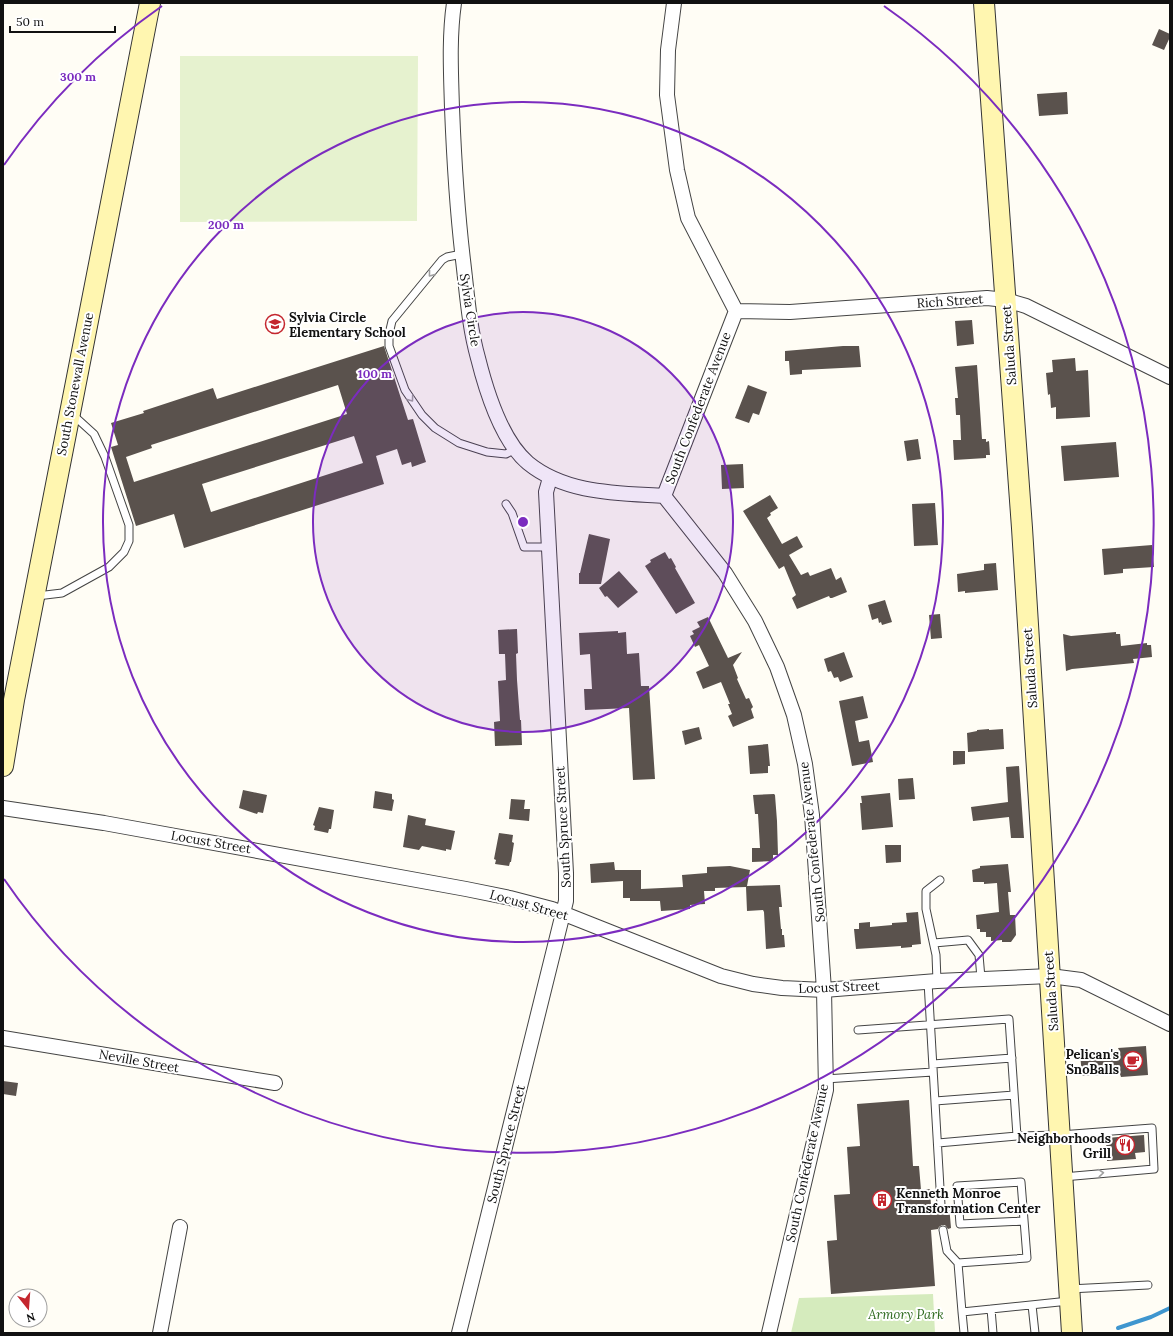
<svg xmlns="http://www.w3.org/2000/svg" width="1173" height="1336" font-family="Lora,serif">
<rect width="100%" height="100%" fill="#fffdf5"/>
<path fill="#d5ebbd" d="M933 1294 935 1333H791L799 1298Z"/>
<path fill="#e6f2cf" d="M180 56H418L417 221 180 222Z"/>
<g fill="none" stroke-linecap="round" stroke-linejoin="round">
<path stroke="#3f96cf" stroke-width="4" d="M1118 1328 1151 1317 1170 1308"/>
</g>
<path fill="#5a524d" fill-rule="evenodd" d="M1159 29 1170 34V37L1164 50 1152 45Z
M1067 92 1068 114 1039 116 1037 94Z
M972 320 974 344 957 346 955 321Z
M384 346 408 420 413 419 426 462 412 467 411 462 402 465 397 449 376 456 384 484 184 548 174 514 136 526 111 447 118 445 111 423 144 413 143 411 213 388 217 399ZM338 385 347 414 134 482 126 457 152 448 151 445ZM354 436 363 463 211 512 202 484Z
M843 346H859L861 367 802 370V374L790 375 789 361H785V351Z
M1075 358 1076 371 1088 370 1090 417 1056 419V407L1051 408 1050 394 1048 395 1046 373 1053 372 1052 360Z
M977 365 982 439H986V442L989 441 990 455H986V458L954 460 953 440H961L960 415H956L955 398H958L955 367Z
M748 385 767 392 759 415 753 413 749 423 735 418Z
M918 439 921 459 907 461 904 441Z
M1116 442 1119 477 1064 481 1061 446Z
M743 464 744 488 722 489 721 465Z
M770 495 778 508 770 513 771 515 767 518 782 544 797 536 803 547 789 555 801 575 808 572 810 576 831 568 836 580 841 577 847 592 832 598H830L829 596 797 609 792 598 796 595 784 566 779 569 743 511Z
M935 503 938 545 914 546 912 504Z
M589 534 610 539 601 584H579V573H580Z
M1152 545 1154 567 1123 569V573L1104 575 1102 549Z
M665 552 669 559 671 558 676 567 675 568 695 603 676 614 645 566 651 562 650 560Z
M996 563 998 590 965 593V591L958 592 957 574 984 570V564Z
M619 571 638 592 618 608 607 596 605 597 599 588Z
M885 600 892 622 882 625 881 622 879 623 878 618 872 620 868 605Z
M940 614 942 638 931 639 929 615Z
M708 617 728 658 742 652 733 665 738 678 737 679 746 699 749 698 753 707 751 709 754 718 733 727 728 716 732 714 728 704H730L721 682 703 689 696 672 709 666 699 645 695 647 690 636 694 634 692 631 700 627 697 622Z
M517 629 518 653 516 654 517 680 520 720H521L522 745 495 746 494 722 500 721 498 681 506 680 505 654H499L498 630Z
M618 631V633L626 632 627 654 639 653 641 686H649L655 779 633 780 629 708 585 710 584 689H592L590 654 580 655 579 633Z
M1116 632V634H1120L1121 646 1147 643V645H1151L1152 657 1133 659 1134 663 1072 669 1066 671 1063 634 1071 636Z
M844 652 853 677 840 682 838 677 834 678 831 671 828 672 824 659Z
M863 696 868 718 855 721 859 742 869 740 873 762 852 766 839 701Z
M699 727 702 739 685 745 682 731Z
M989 729V730L1003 729 1004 749 968 752 967 733 977 731V730Z
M768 744 770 766H768V773L750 774 748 746Z
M953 751H965V764L953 765Z
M1019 766 1024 838H1011L1009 817 973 821 971 807 1008 802 1006 767Z
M913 778 915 799 899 800 898 779Z
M243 790 267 795 263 813 258 812 257 814 239 808Z
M375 791 392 794V799L394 800 392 811 373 808Z
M890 793 893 827 862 830 860 803H862L861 796Z
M774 794 775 795 777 821 778 855H773V861L752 862V848H760L758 814H755L753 795Z
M511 799 525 800 524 809H530L529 821 509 819Z
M319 807 334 810 331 829H329L328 833 314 830 315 826 313 825Z
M408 815 426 819 425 825 455 831 451 850 446 849V851L422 846 419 850 403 847Z
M499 833 513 835 512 842 514 843 511 862H510L509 866 495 864 496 860 494 859Z
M885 845H901V862L886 863Z
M614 862 615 870H641V889L683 887 682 875 707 873V867L730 866 750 870 747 886 780 885 782 907H779L781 929H782V935H784L785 947 766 949 764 912 763 910 747 911 746 887 715 888V891H704L705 904 690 905V909L661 911 660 901H630V898H623V881L591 883 590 864Z
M1008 864 1011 892H1008L1010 915H1015L1016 935 1011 942H1002V940L991 941V937H986V932H980V929H977L976 915 999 912 997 883 984 884V882H973L972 870 980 868V866Z
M918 912 921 944 912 945V947L901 948V946L856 949 854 929H859V923L870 922V927L892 925V923L907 922 906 913Z
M1146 1046 1148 1075 1121 1077 1120 1074 1082 1076 1080 1053 1119 1050 1118 1048Z
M3 1081 18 1083 16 1096 3 1094Z
M909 1100 913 1166H919L921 1190 930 1189 931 1206H936L938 1209 942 1210 944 1209 946 1205H949L951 1228 948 1229 945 1225H942L939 1227 938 1229 931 1230 935 1286 831 1294 827 1241 837 1240 834 1195 850 1194 847 1147 860 1146 857 1104Z
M1144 1135 1145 1152 1135 1153 1136 1159 1107 1161 1106 1138Z"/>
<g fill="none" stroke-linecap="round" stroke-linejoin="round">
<g stroke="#444" stroke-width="9">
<path id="lane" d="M462 254 447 257 442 260 392 321 389 334V346L405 390 422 415 435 428 459 443 487 452 506 454 515 449
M506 504 512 513 524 547H548
M37 596 62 593 109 567 124 552 129 541V525L105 457 94 434 72 414
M934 943 968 940 979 955 981 978
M937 981 936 955 926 909V891L940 880
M928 982 941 1205
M858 1030 1009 1019 1017 1136
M933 1064 1012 1058
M825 1079 933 1072
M935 1101 1014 1095
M938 1143 1017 1136 1060 1135 1152 1128 1154 1169 1063 1177
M943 1230 947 1251 958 1263 962 1312 1069 1301
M958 1263 1027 1258 1021 1182 957 1186 960 1224 1024 1221
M1069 1289 1148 1285
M1032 1305 1035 1333
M991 1309 993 1333
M962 1312 964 1333"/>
</g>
<g stroke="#444" stroke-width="16">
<path id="street" d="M454 3C449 38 451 73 452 108 454 159 457 209 463 260 467 293 469 326 478 358 486 390 502 441 528 463 566 494 617 493 664 496
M736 311 790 312 987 298 1006 300 1026 306 1170 377
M664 496 725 573 755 621 777 667 794 715 805 764 812 815 824 990 826 1090 769 1333
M664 496 736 311 688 218 677 170 667 95 668 50 674 3
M3 808 104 823 466 889 510 898 552 909 721 976 753 984 782 988 824 990 937 981 1050 976 1081 980 1170 1024
M3 1038 275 1083
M160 1333 180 1227
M459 1333 566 901V873L546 492 550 478"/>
</g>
<g stroke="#333" stroke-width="22">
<path id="secondary" d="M984 3 1022 528 1072 1333
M3 766 14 700 150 3"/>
</g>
<use href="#lane" stroke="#fff" stroke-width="7"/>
<use href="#street" stroke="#fff" stroke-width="14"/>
<use href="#secondary" stroke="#fff6b0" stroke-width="20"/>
</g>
<defs><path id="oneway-chevron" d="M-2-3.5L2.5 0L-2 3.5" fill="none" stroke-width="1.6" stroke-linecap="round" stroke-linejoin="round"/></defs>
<g stroke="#a0a0a0">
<use href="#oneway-chevron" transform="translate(431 274) rotate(129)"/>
<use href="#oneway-chevron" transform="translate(411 399) rotate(54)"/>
<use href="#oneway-chevron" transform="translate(1101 1173) rotate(-5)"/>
</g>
<circle cx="523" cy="522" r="210" fill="#7b2cbf" fill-opacity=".12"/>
<g fill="none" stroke="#7b2cbf" stroke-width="2">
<circle cx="523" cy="522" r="210"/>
<circle cx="523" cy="522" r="420"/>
<path d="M4 165A630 630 0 0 1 162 6M884 6A630 630 0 1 1 4 879"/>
</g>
<defs>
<g id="school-ring" transform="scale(1)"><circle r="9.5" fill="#fff" stroke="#c4262e" stroke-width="1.5"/><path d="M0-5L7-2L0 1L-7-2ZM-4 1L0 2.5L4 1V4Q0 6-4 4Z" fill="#c4262e"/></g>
<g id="cafe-ring" transform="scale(1)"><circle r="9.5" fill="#fff" stroke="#c4262e" stroke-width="1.5"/><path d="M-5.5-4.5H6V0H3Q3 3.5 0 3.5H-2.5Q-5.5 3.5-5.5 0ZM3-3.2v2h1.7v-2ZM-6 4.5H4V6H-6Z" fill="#c4262e"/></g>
<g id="restaurant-ring" transform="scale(1)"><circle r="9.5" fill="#fff" stroke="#c4262e" stroke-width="1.5"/><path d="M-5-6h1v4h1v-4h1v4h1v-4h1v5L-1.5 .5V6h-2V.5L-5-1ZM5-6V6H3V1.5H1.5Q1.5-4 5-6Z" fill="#c4262e"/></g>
<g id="building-ring" transform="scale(1)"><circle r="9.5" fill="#fff" stroke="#c4262e" stroke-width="1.5"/><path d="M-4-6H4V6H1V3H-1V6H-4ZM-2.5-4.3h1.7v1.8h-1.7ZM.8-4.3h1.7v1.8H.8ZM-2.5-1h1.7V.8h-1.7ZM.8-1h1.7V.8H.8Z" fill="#c4262e"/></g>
</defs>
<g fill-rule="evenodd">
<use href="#school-ring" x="275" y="324"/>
<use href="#cafe-ring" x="1133" y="1061"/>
<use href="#restaurant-ring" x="1125" y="1145"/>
<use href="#building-ring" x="882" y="1200"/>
</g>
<g text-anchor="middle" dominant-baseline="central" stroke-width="4" stroke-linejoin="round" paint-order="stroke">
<g font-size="13" fill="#111" stroke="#fff">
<text transform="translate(950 301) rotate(-4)">Rich Street</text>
<text transform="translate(470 310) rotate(81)">Sylvia Circle</text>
<text transform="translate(1009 345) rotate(-94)">Saluda Street</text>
<text transform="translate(75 384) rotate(-79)">South Stonewall Avenue</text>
<text transform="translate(698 408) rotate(-69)">South Confederate Avenue</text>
<text transform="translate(1030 668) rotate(-94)">Saluda Street</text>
<text transform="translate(563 827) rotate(-93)">South Spruce Street</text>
<text transform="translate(211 842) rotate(10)">Locust Street</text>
<text transform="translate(812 842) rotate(-96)">South Confederate Avenue</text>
<text transform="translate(529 905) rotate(16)">Locust Street</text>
<text transform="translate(839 987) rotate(-2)">Locust Street</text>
<text transform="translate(1051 991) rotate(-94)">Saluda Street</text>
<text transform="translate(139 1061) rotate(10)">Neville Street</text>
<text transform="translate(506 1144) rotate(-76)">South Spruce Street</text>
<text transform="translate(807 1163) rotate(-78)">South Confederate Avenue</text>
</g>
<g font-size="13" font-weight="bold" fill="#111" stroke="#fff" text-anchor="start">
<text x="289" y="317">Sylvia Circle<tspan x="289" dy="15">Elementary School</tspan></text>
<text x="1119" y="1054" text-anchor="end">Pelican's<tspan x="1119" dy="15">SnoBalls</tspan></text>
<text x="1111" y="1138" text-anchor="end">Neighborhoods<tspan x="1111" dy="15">Grill</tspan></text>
<text x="896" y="1193">Kenneth Monroe<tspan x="896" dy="15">Transformation Center</tspan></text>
</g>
<g font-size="13" font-style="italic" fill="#2f6b1f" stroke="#fff">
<text x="906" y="1314">Armory Park</text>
</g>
</g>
<circle cx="523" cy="522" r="6" fill="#7b2cbf" stroke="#fff" stroke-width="2"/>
<g font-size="12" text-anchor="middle" font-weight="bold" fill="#7b2cbf" stroke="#fff" stroke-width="4" stroke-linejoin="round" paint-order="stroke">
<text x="78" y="81">300 m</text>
<text x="226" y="229">200 m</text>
<text x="375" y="378">100 m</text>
</g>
<rect width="1173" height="1336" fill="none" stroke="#111111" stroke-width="8"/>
<g transform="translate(28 1308) rotate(163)"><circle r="19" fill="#ffffff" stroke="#a0a0a0"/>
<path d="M0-3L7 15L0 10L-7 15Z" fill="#c4262e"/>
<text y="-6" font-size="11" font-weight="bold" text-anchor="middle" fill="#111111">N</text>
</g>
<path d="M10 26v6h105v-6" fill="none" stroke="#111111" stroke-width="2"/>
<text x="16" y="26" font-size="12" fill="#111111" stroke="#ffffff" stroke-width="3" paint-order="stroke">50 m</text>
</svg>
